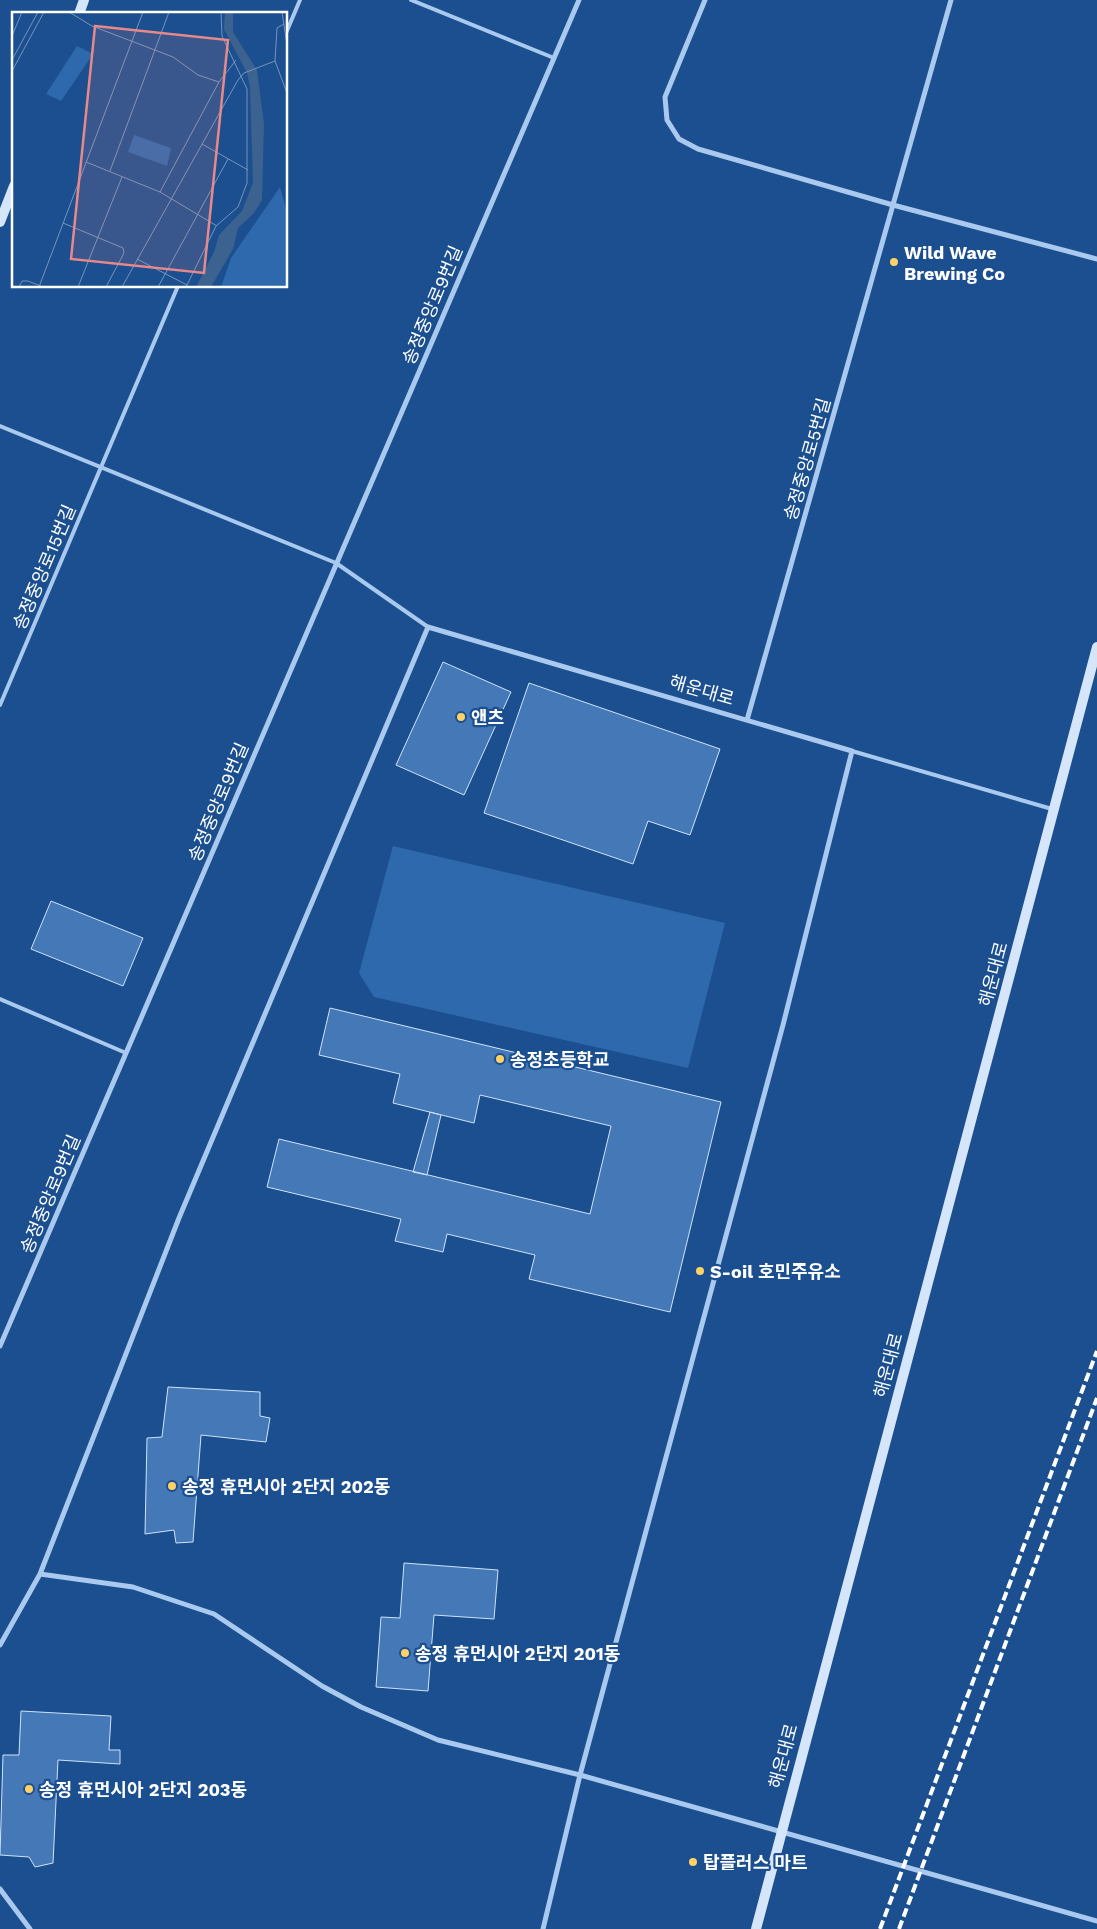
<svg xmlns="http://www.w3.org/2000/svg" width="1097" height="1929" font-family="'Work Sans','Noto Sans KR',sans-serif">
<rect width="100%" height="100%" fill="#1b4f8f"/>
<path fill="#2e69ad" d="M393 846 725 923 688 1068 374 997 359 973Z"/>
<path fill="#4478b7" stroke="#cfe3fa" d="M443 662 511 692 464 795 396 765Z
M529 683 720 749 690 835 648 821 633 864 484 813Z
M51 901 143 938 123 986 31 949Z
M330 1008 721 1102 670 1312 529 1279 535 1255 447 1234 443 1252 395 1241 401 1219 267 1187 279 1139 590 1214 611 1126 480 1095 474 1123 393 1103 400 1074 319 1055Z
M430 1112 441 1115 427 1175 413 1172Z
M168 1387 260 1392V1416L270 1418 266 1442 201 1435 193 1542 176 1543 174 1530 145 1534 147 1438 162 1437Z
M404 1563 498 1570 494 1619 434 1615 428 1691 376 1687 381 1617 400 1618Z
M21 1711 111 1716 109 1750H120V1764L58 1760 53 1863 35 1867 29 1857 0 1855 3 1755H19Z"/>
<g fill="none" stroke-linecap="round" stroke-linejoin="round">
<path stroke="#a9c9ee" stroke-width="4" d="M411 0 554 58
M286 33 300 0
M0 426 336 563 428 627
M0 705 178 286
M852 751 1052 809
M0 999 126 1053"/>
<path stroke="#a9c9ee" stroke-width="5" d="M705 0 665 97 667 120 679 139 698 149 893 205 1097 259
M747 720 951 0
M0 1346 579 0
M40 1574 133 1587 214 1614 322 1686 361 1707 438 1740 580 1775 1097 1921
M0 1645 40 1574 179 1218 428 627 852 751 783 1025 580 1775 543 1929
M0 1889 30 1929"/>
<path stroke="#d6e6fa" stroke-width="10" d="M79 14 84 0
M0 222 14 186
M756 1929 1097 647"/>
<path stroke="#fff" stroke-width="4" stroke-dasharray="9 4" stroke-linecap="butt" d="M880 1929 1097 1351
M899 1929 1097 1398"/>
</g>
<g fill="#ffd166" stroke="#1b4f8f" stroke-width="2">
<circle cx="894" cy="262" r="5"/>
<circle cx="461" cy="717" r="5"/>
<circle cx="500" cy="1059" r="5"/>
<circle cx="700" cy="1271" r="5"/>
<circle cx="172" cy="1486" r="5"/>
<circle cx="405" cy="1653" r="5"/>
<circle cx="29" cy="1789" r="5"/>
<circle cx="693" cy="1862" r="5"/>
</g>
<g text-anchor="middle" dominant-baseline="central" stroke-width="4.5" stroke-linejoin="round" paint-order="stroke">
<g font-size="18" font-weight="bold" fill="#fff" stroke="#1b4f8f" text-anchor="start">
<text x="904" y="252">Wild Wave<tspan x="904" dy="21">Brewing Co</tspan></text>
<text x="471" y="717">앤츠</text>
<text x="510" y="1059">송정초등학교</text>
<text x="710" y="1271">S-oil 호민주유소</text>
<text x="182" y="1486">송정 휴먼시아 2단지 202동</text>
<text x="415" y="1653">송정 휴먼시아 2단지 201동</text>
<text x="39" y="1789">송정 휴먼시아 2단지 203동</text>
<text x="703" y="1862">탑플러스 마트</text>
</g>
<g font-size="18" fill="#fff" stroke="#1b4f8f">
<text transform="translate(432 305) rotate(-67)">송정중앙로9번길</text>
<text transform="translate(807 459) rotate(-74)">송정중앙로5번길</text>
<text transform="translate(44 567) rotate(-67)">송정중앙로15번길</text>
<text transform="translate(702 690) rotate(16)">해운대로</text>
<text transform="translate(218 802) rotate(-67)">송정중앙로9번길</text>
<text transform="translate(993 974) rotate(-75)">해운대로</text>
<text transform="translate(50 1194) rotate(-67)">송정중앙로9번길</text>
<text transform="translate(888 1365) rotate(-75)">해운대로</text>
<text transform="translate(783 1756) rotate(-75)">해운대로</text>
</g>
</g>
<g transform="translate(12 12)">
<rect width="275" height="275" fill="#1b4f8f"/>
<path d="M65 34 81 42 49 89 34 82ZM122 123 159 136 155 154 116 140ZM268 175 275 200V275H209L219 246Z" fill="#2e69ad"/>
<path d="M213 0H221V20L245 58 252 112 250 188 242 201 226 216 221 237 199 275H184L202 240 207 223 230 199 241 171 238 75 235 61 212 17Z" fill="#3c6290"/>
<path fill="none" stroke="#7695bc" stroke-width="1" d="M57 0 80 14 161 45 186 63 207 70M270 0 275 33M272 12 265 16 263 49 275 81M0 24 10 0M0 48 26 0M0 59 32 0M190 132 236 158M74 150 148 180 205 214M98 159 157 0M148 180 207 70 224 48M51 211 111 236 112 241 94 275M125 247 175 273M7 275 10 269H16L31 275M27 275 131 0M66 275 110 165M110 275 226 68 232 61 263 49M146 275 216 147M174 275 204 214 226 195 235 171V77L210 24 209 0"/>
<path fill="#e88989" fill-opacity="0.15" stroke="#e88989" stroke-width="2.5" d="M83 14 216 28 192 261 59 247Z"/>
<rect width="275" height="275" fill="none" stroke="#fff" stroke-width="2.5"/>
</g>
</svg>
